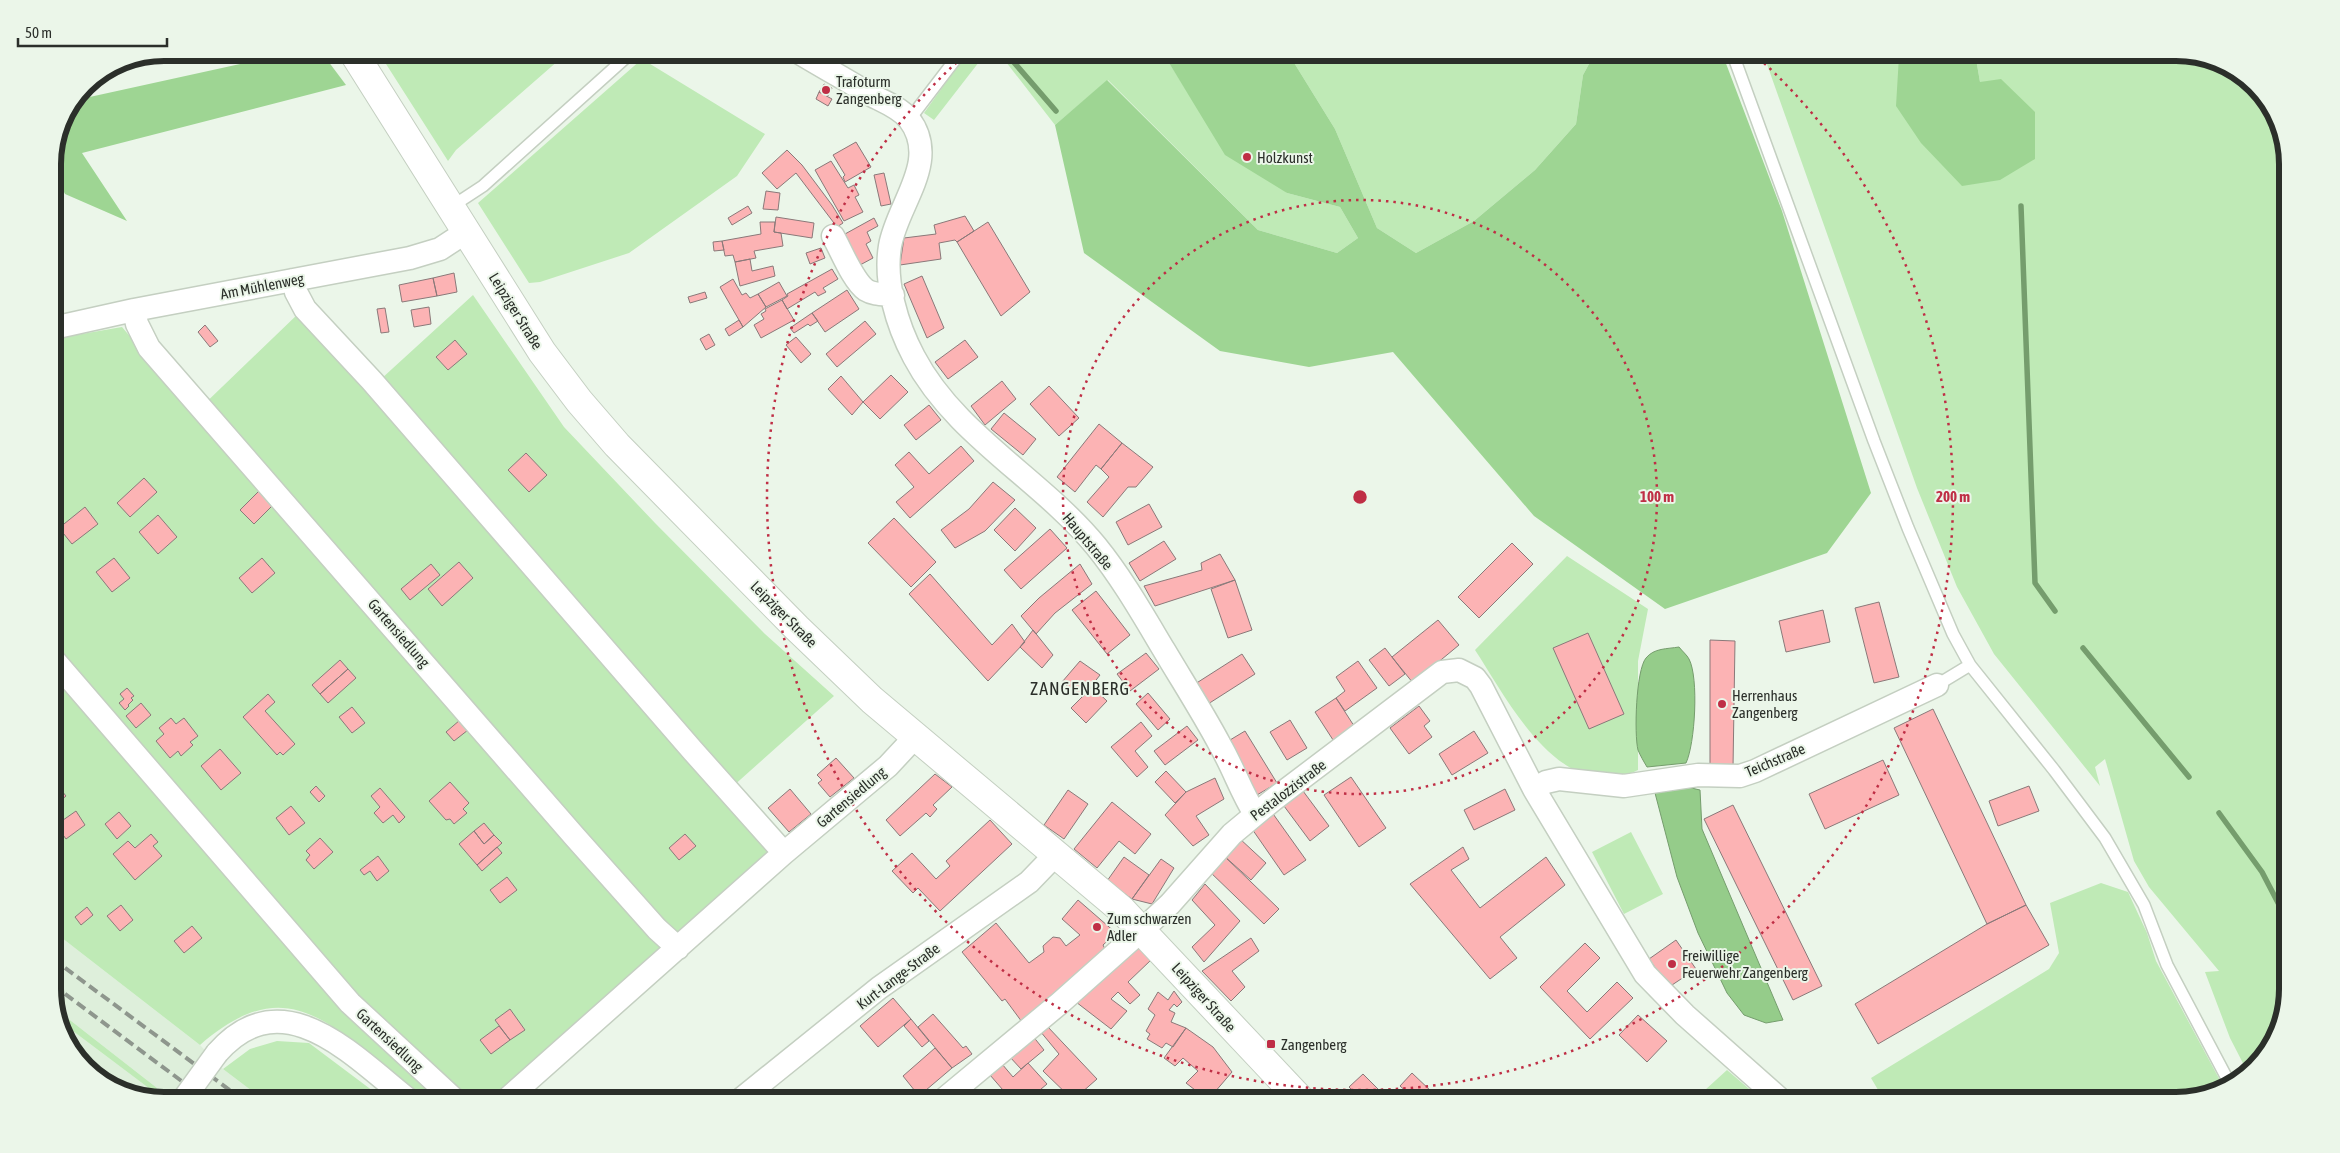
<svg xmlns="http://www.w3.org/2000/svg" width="2340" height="1153" font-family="'Asap Condensed',sans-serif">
<rect width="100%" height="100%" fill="#ebf6e9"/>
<path fill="#deefdb" d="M53 931 200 1045 223 1069 264 1100H164L115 1089 72 1051 61 1022 154 1092 157 1088 57 1010 53 996Z"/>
<path fill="#bfeab6" d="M379 53H567L456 150 448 161Z
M967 53H986L934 120 924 113Z
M999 53H1163L1193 101 1287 193 1340 207 1358 238 1337 253 1258 230 1108 80 1055 125Z
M1288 53H1595L1583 75 1576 124 1535 170 1474 221 1416 253 1377 228 1335 129Z
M1763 53H1897L1899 56 1980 82 1975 53H2176L2225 64 2268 102 2287 157V989L2276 1038 2247 1071 2230 1038 2205 972 2219 971 2149 887 2134 861 2105 759 2095 767 2100 786 1994 654 1957 587 1917 488Z
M642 59 765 134 737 176 629 253 540 282 529 283 478 203Z
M473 295 564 427 655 523 765 634 834 696 722 796 773 856 517 1077 486 1100C479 1100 471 1095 464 1096 459 1096 454 1100 450 1100 443 1101 433 1102 427 1100 419 1099 401 1081 394 1075 325 1018 282 973 200 1045L53 931V339L122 327 195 413 300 312 369 390Z
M1567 556 1648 609 1638 661V770C1561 808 1508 700 1475 650Z
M1631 832 1663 894 1624 914 1592 852Z
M2101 883 2128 892 2147 933 2156 961 2223 1086 2176 1100H1884L1871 1078 2049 969 2059 953 2050 903Z
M57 1010 157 1088 154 1092 61 1022Z
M277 1041 309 1043 385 1100H264L223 1069 250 1049Z
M1727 1070 1762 1100H1694Z"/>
<path fill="#9ed593" d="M290 53H322L346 85 82 153 127 221 65 194C61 186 56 177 53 169 47 148 65 116 76 100Z
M1163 53H1288L1335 129 1377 228 1416 253 1474 221 1535 170 1576 124 1583 75 1595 53H1722L1782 211 1871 493 1827 553 1665 609 1534 516 1393 352 1309 367 1220 351 1084 253 1055 125 1107 80 1258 230 1337 253 1358 238 1340 207 1287 193 1225 155Z
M1897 53H1975L1980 82 2001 79 2035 112V159L2000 180 1962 186 1921 143 1896 106 1899 56Z"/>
<path fill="#95cc8a" stroke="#759d6d" d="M1679 647C1682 651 1687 655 1689 659 1699 678 1695 744 1686 763L1647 767C1644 762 1640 755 1638 750 1634 734 1636 670 1646 658 1654 648 1667 649 1679 647Z
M1687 787 1700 790 1702 829 1783 1020 1766 1023 1744 1015 1727 993 1698 933 1677 877 1655 793Z"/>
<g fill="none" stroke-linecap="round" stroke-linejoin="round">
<path stroke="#759d6d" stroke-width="5.5" d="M1005 52 1056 111
M2021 206 2035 583 2055 611
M2083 648 2189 777
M2219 813 2262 872 2287 920"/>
</g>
<path fill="#fcb3b4" stroke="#8a7979" d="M824 84 832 88 828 96 819 92Z
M819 92 832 99 828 106 816 99Z
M856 142 871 167 845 182 843 177 845 175 833 155Z
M787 150 802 165 832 205 843 223 837 227 796 173 777 189 762 173Z
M831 161 848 188 854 185 859 195 855 197 863 212 844 221 815 170Z
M884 173 891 204 881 206 874 175Z
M766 191 780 193 778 210 763 209Z
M748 206 752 213 732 225 728 218Z
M965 216 974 231 957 242 955 240 939 243 941 259 900 265 904 238 936 234 934 225Z
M776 217 814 223 812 238 774 232Z
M874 218 878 226 867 232 871 241 866 244 873 258 860 265 845 234Z
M760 222H775L774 232 781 233 783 246 754 251 756 258 735 262 733 255 725 256 722 241 761 234Z
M988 222 1030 292 1001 316 957 242Z
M722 241 724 250 714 251 713 242Z
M821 248 825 258 810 264 806 253Z
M750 259 752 271 773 266 775 276 740 286 735 262Z
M832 269 838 279 823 288 826 292 818 296 815 292 787 309 782 300 788 296 787 294Z
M454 273 457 292 437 296 433 278Z
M922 276 944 328 927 338 904 284Z
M433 278 437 296 402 302 399 285Z
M733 279 742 295 746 293 750 298 758 294 766 307 743 327 720 287Z
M779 282 787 296 766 307 758 294Z
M847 290 859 309 825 332 812 313Z
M705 292 707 298 690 303 688 297Z
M782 300 794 320 761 338 754 325 764 319 761 314 766 311 765 309Z
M429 307 431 324 414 327 411 310Z
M385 308 389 332 381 333 377 309Z
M812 313 818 321 810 326 808 324 794 333 790 328Z
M739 320 743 327 729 336 725 329Z
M865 321 876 334 837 367 826 354Z
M205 325 218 341 210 347 198 332Z
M709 334 715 345 706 350 700 339Z
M796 337 811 354 801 363 786 345Z
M455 340 467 354 448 370 436 357Z
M965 340 978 357 948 379 935 362Z
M891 375 908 392 880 419 863 402Z
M841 376 863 402 852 415 828 389Z
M1002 381 1016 399 985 425 971 406Z
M1049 386 1079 418 1059 436 1030 404Z
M929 405 941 420 916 440 904 425Z
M1004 413 1036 439 1023 455 991 429Z
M1099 424 1122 443 1101 469 1096 465 1075 492 1057 477Z
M1122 443 1153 467 1136 487H1128L1103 517 1087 502 1109 477 1101 469Z
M961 446 974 461 910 518 896 502 914 487 895 465 909 452 929 474Z
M526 453 547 475 529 492 508 470Z
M144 478 157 492 130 517 117 503Z
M993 482 1015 500 985 531 955 548 941 530 969 509Z
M261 489 275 503 254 524 240 510Z
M1149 504 1162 527 1128 545 1116 522Z
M85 507 98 524 72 544 59 528Z
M1015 508 1036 528 1015 551 994 530Z
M158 515 177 537 158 554 139 532Z
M894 518 936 562 911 587 868 543Z
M1050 529 1067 548 1021 589 1004 570Z
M1164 541 1176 559 1140 581 1129 563Z
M1512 543 1533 564 1479 618 1458 597Z
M1220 554 1235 580 1155 606 1144 586 1202 570 1201 563Z
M114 558 130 578 112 592 96 572Z
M262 558 275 573 252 593 239 578Z
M459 562 473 578 442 606 428 589Z
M431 564 440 575 410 600 401 589Z
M1080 564 1092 584 1055 613 1036 634 1021 616 1039 598Z
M930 574 992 645 1012 624 1025 642 988 681 909 594Z
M1235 580 1252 630 1228 638 1211 589Z
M1096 591 1130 635 1107 654 1072 610Z
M1879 602 1899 677 1874 683 1855 608Z
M1823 610 1830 642 1786 652 1779 621Z
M1438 620 1459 645 1413 683 1392 657Z
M1033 630 1053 655 1042 668 1020 647Z
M1588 633 1624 714 1589 729 1553 648Z
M1710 640 1735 641 1733 768 1710 767Z
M1385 648 1405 674 1389 686 1369 660Z
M1146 653 1159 669 1130 691 1117 674Z
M1242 654 1255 674 1208 704 1195 684Z
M340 660 348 669 320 694 312 685Z
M1080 661 1100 675 1083 697 1062 682Z
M1358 661 1377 688 1345 711 1336 698 1345 691 1336 677Z
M348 669 356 678 328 703 320 694Z
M1092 687 1107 701 1086 723 1071 708Z
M127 688 134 696 131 698 133 700 128 705 129 706 125 710 119 703 124 699 120 694Z
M1148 693 1170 719 1158 730 1136 704Z
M268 694 275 702 265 711 295 744 283 755 280 752 277 755 243 717Z
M1336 698 1356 729 1335 743 1315 712Z
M141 703 151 715 136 728 126 716Z
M1419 706 1430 721 1424 726 1432 737 1409 754 1390 728Z
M352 707 365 723 352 733 339 717Z
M1933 709 2026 905 1987 924 1894 728Z
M171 718 176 724 184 718 198 736 190 742 193 745 181 756 178 751 170 758 156 741 164 734 159 728Z
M460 720 468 730 454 741 446 732Z
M1290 720 1307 748 1287 760 1270 732Z
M1141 722 1152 736 1135 751 1148 767 1137 777 1111 747Z
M1187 726 1198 740 1165 765 1154 751Z
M1245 731 1277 783 1257 795 1225 743Z
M1474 731 1488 753 1452 775 1439 754Z
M220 749 241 773 221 790 201 766Z
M836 758 854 778 830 797 818 783 822 780 817 775Z
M1883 760 1899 795 1825 829 1809 794Z
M1166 771 1186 792 1175 803 1155 782Z
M935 774 952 787 933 805 937 809 930 817 926 813 900 836 886 820Z
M1351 777 1386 828 1359 847 1324 795Z
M1215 778 1224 799 1196 816 1209 835 1193 846 1165 815 1186 792Z
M53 780 66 796 53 807Z
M450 782 469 803 463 809 467 813 454 824 450 819 446 820 429 801Z
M316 786 325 796 319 802 310 792Z
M2029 786 2039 811 1998 826 1989 801Z
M380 788 405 817 399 823 393 815 383 823 374 813 380 807 371 796Z
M790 789 811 814 789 832 768 808Z
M1505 789 1515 810 1474 830 1464 810Z
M1068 790 1088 804 1064 839 1044 825Z
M1303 791 1329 826 1310 841 1284 806Z
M1112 802 1151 834 1135 854 1119 841 1097 868 1074 849Z
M1733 805 1822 986 1793 1000 1704 819Z
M291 806 305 823 289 835 276 818Z
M76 811 85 825 66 839 56 825Z
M1271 811 1306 860 1284 875 1250 826Z
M119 812 131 826 117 839 105 824Z
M990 820 1012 844 940 911 918 888 913 893 892 871 912 853 936 879 950 866 946 861Z
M484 823 494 835 484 844 474 831Z
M474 831 484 844 494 835 502 843 477 865 459 844Z
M151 834 158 842 153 846 162 856 135 880 113 854 128 841 135 848Z
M685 834 696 846 679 860 669 848Z
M320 838 333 852 314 869 306 860 310 855 306 851Z
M1239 838 1266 863 1251 880 1223 855Z
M497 847 502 853 482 871 477 865Z
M1463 847 1469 859 1451 870 1480 908 1546 857 1565 885 1500 937 1517 958 1490 979 1410 884Z
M1223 855 1279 909 1264 924 1208 870Z
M378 856 389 871 377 881 370 871 364 875 360 870Z
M1124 857 1149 875 1132 899 1107 881Z
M1161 859 1174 868 1152 904 1132 899Z
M507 877 517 890 500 903 490 890Z
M1205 884 1240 921 1204 962 1192 947 1215 925 1192 900Z
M1078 900 1116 933 1103 945 1106 951 1022 1022 1005 999 1002 1001 962 952 996 923 1029 963 1044 952 1043 946 1053 937 1060 938 1066 946 1080 935 1062 919Z
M121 905 133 920 120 931 107 916Z
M2026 905 2049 945 1878 1044 1855 1004 1987 924Z
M87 907 93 915 81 925 75 917Z
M192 926 202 938 184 953 174 941Z
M1251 938 1259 951 1232 971 1245 987 1231 1001 1202 971Z
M1676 940 1696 969 1669 987 1649 959Z
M1585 943 1600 958 1567 991 1587 1012 1617 982 1633 998 1590 1039 1540 987Z
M1136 944 1151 960 1128 982 1140 995 1130 1004 1118 992 1111 999 1127 1011 1111 1029 1076 1002Z
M1174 991 1182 1002 1177 1007 1174 1004 1169 1010 1175 1013 1171 1022 1186 1028 1173 1047 1166 1043 1162 1048 1147 1039 1150 1034 1146 1031 1155 1015 1148 1009 1158 992 1168 1000Z
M893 998 911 1019 878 1047 860 1026Z
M510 1009 525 1030 510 1040 495 1020Z
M933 1014 963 1048 966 1046 972 1054 952 1068 918 1027Z
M1638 1015 1667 1041 1647 1062 1619 1035Z
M911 1019 929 1041 922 1047 904 1026Z
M499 1026 510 1040 491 1054 480 1040Z
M1047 1026 1097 1079 1073 1100 1043 1071 1059 1054 1040 1031Z
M1186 1028 1213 1047 1232 1072 1208 1100 1186 1083 1198 1071 1183 1058 1175 1066 1164 1058Z
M1032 1035 1044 1050 1021 1069 1009 1056Z
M935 1048 952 1068 919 1096 903 1076Z
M1028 1063 1047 1084 1028 1100H1025L1016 1090 1009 1097 990 1075 1002 1064 1013 1077Z
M1412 1073 1433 1093 1426 1100H1416L1400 1086Z
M1363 1074 1389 1100H1362L1349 1087Z"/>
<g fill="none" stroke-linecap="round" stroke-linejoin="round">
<g stroke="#c4cfc1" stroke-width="14">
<path id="service" d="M1732 52 1874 441 1908 528 1953 634 1970 665 2054 770 2105 838 2144 905 2167 965 2230 1084
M909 120 961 52
M451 207 483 186 632 52
M1937 685 1970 665"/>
</g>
<g stroke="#c4cfc1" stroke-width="25">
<path id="minor" d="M798 52C823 67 848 81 873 96 885 102 900 108 909 119 941 161 897 204 890 246 884 282 897 325 914 357 955 435 1041 479 1096 546 1122 578 1143 615 1164 650 1183 682 1203 713 1220 745 1233 767 1241 792 1255 814
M833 236C841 250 853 281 866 290 874 295 884 294 893 295
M293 280 296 292 305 309 372 381 693 751 784 853
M134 310 137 324 149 348 575 837 657 929 678 948
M53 328 134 310 410 258 440 249 466 232
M53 659 350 1003 455 1100
M1534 789 1546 782 1559 779 1624 786 1698 775 1740 776 1755 771 1937 685
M217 1053C283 978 353 1056 409 1100
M506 1100 784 853 888 766 915 737
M740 1100 879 988 1029 882 1057 853
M943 1100 1060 1003 1142 930 1170 904 1232 834 1273 800 1442 672 1459 670 1475 678 1481 686 1534 789 1645 974 1685 1015 1781 1100"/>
</g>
<g stroke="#c4cfc1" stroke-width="30">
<path id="tertiary" d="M353 52 542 352 579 401 617 445 797 628 872 700 1122 910 1301 1100"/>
</g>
<use href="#service" stroke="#fff" stroke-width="11"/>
<use href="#minor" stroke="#fff" stroke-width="22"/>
<use href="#tertiary" stroke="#fff" stroke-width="28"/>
<path stroke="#8e968d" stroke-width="4" stroke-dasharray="10 5" stroke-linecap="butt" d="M53 959 243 1100
M53 985 207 1100"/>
<g stroke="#c4cfc1" stroke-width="25" stroke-linecap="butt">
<path id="minor-bridge" d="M183 1100 217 1053"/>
</g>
<use href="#minor-bridge" stroke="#fff" stroke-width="22"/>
</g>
<g fill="none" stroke="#bf2e45" stroke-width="2.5" stroke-dasharray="2.5 5">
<circle cx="1360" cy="497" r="297"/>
<path d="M1753 53A593 593 0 1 1 967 53"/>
</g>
<g fill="#bf2e45" stroke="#ebf6e9" stroke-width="2">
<circle cx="826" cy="90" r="5"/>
<circle cx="1247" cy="157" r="5"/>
<circle cx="1722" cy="704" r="5"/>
<circle cx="1097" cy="927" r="5"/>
<circle cx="1672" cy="964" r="5"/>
<rect x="1266" y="1039" width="10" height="10" rx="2.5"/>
</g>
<g text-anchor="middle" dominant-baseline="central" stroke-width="4" stroke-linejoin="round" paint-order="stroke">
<g font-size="15" fill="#2b2f2a" stroke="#ebf6e9" text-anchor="start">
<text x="836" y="81">Trafoturm<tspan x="836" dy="17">Zangenberg</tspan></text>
<text x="1257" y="157">Holzkunst</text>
<text x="1732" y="695">Herrenhaus<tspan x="1732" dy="17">Zangenberg</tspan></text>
<text x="1107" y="918">Zum schwarzen<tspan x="1107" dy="17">Adler</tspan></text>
<text x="1682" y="955">Freiwillige<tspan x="1682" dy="17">Feuerwehr Zangenberg</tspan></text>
<text x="1281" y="1044">Zangenberg</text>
</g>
<g font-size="15" fill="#2b2f2a" stroke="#ebf6e9">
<text transform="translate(262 286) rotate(-11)">Am Mühlenweg</text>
<text transform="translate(516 311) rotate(58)">Leipziger Straße</text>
<text transform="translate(1088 541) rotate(50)">Hauptstraße</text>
<text transform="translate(784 614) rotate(45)">Leipziger Straße</text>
<text transform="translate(399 633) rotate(49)">Gartensiedlung</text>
<text transform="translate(1775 760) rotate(-23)">Teichstraße</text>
<text transform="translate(1288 790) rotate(-37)">Pestalozzistraße</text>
<text transform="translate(851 797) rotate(-40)">Gartensiedlung</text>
<text transform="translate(898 976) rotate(-37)">Kurt-Lange-Straße</text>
<text transform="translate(1204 997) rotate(48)">Leipziger Straße</text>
<text transform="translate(390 1040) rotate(43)">Gartensiedlung</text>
</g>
<g font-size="18" letter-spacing="1" fill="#2b2f2a" stroke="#ebf6e9">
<text x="1080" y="688">ZANGENBERG</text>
</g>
</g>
<path d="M0 0H2340V1153H0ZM164 61H2176A103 103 0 0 1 2279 164V989A103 103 0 0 1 2176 1092H164A103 103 0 0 1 61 989V164A103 103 0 0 1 164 61Z" fill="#ebf6e9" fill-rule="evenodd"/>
<path fill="none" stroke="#2b2f2a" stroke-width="6" d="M164 61H2176A103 103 0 0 1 2279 164V989A103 103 0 0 1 2176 1092H164A103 103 0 0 1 61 989V164A103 103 0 0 1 164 61Z"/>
<circle cx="1360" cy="497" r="8" fill="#bf2e45" stroke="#ebf6e9" stroke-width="2.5"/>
<g font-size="15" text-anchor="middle" font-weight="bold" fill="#bf2e45" stroke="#ebf6e9" stroke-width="4" stroke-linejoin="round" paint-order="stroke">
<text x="1657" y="502">100 m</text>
<text x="1953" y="502">200 m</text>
</g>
<path d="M18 38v8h149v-8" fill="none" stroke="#2b2f2a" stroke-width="2.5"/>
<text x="25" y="38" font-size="15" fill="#2b2f2a" stroke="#ebf6e9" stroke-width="4" paint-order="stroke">50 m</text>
</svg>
